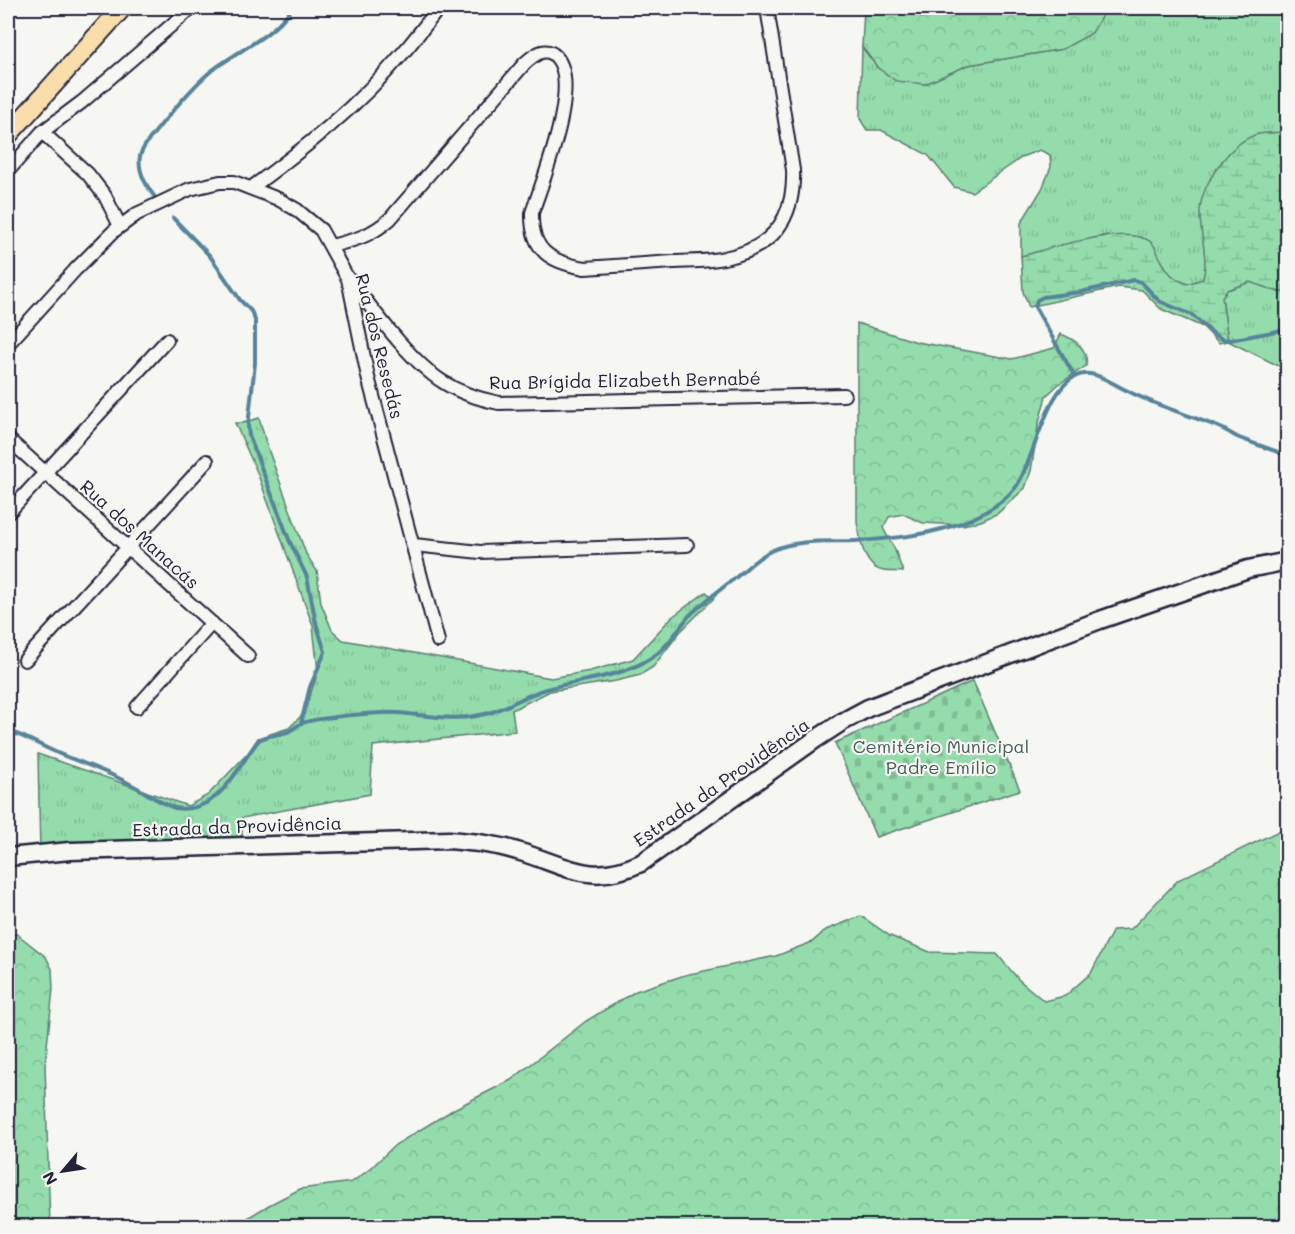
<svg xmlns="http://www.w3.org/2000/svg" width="1295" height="1234" font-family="Mali,sans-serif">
<defs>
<pattern id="grass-tufts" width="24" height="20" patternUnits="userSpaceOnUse" patternTransform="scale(1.5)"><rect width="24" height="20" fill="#94dcab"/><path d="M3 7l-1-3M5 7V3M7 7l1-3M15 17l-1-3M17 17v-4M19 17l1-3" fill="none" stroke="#7fbc94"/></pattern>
<pattern id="forest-crowns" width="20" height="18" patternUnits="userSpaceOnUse" patternTransform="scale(1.5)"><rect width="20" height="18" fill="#94dcab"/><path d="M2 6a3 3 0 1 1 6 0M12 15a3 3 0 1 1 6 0" fill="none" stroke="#7fbc94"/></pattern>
<pattern id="wetland-marsh" width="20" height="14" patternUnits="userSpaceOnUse" patternTransform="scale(1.5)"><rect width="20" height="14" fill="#94dcab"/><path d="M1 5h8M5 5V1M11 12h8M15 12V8" fill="none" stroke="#7fbc94"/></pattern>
<pattern id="cemetery-stones" width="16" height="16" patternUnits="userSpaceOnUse" patternTransform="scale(1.5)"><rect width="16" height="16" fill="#94dcab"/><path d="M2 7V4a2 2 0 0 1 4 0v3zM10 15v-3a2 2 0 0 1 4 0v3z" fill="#7fbc94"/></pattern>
</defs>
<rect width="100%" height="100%" fill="#f6f6f2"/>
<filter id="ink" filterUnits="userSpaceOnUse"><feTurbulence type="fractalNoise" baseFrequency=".0167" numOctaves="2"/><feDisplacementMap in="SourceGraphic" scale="12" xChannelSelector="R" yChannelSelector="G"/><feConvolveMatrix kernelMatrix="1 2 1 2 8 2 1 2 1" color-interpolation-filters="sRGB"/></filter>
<g filter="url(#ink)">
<path fill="url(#grass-tufts)" stroke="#5b7f73" stroke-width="1.5" d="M1101 8H1287V132L1255 135 1237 146 1210 179 1203 238 1206 266 1203 279 1187 284 1171 276 1164 265 1107 235 1021 256V223L1042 189 1051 167 1050 155 1040 150 1024 156 972 192 954 187 928 155 881 130H867L860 119 862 47 878 68 925 84 968 65 1063 49 1103 14Z
M1250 282 1279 292 1287 291V370L1228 341 1222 297 1227 290Z
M259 418 267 446 306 554 317 571 321 603 332 630 343 640 551 678 590 671 633 659 672 617 706 592 714 598 680 632 653 667 640 675 616 681 550 691 512 710 515 731 373 746 370 794 242 818V847L40 853 38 754 188 806 208 795 248 753 258 738 289 728 304 713 318 672 313 626 257 472 235 423H243Z"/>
<path fill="url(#forest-crowns)" stroke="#5b7f73" stroke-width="1.5" d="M864 8H1101L1103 14 1092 33 1063 49 968 65 925 84 896 81 878 68 862 47Z
M857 323 917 342 1012 359 1054 348 1061 334C1076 340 1089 349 1086 366L1059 384 1046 396 1038 426 1031 471 1025 488 998 513 981 521 963 525 923 523 903 514 889 517 883 528 895 550 903 572C897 571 890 572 884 571 863 568 860 538 857 522Z
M1287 827V1226H234L269 1205 300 1189 352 1182 370 1169 395 1145 456 1108 511 1080 586 1021 636 991 685 975 776 956 812 942 826 930 861 916 890 936 930 952 997 954 1019 980 1044 1001 1065 996 1091 973 1113 930 1131 929 1178 880Z
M17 934 46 957 52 969 53 989 45 1065 50 1226H8V935Z"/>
<path fill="url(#wetland-marsh)" stroke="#5b7f73" stroke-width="1.5" d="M1287 132V291L1279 292 1250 282 1227 290 1222 297 1228 341 1219 343 1203 327 1161 309 1142 290 1119 287 1029 307 1023 292 1021 256C1049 249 1130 222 1152 243 1155 246 1157 252 1159 256 1168 272 1170 277 1187 284L1203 279C1209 257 1199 233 1200 210 1202 184 1229 144 1255 135 1265 132 1278 133 1287 132Z"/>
<path fill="url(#cemetery-stones)" stroke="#5b7f73" stroke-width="1.5" d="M973 681 1020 790 876 837 835 743Z"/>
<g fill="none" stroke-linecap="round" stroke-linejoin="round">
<path stroke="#57849b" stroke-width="4" d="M158 201C148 189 137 173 140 156 143 145 153 135 160 126 175 108 192 87 210 72 238 50 271 38 292 8
M173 218 210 256 240 300 251 311 255 320V363L248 426 249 436 290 542 307 577 316 623 325 652 310 687 301 723
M1075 377 1035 307 1037 300 1043 297 1081 292 1134 280 1141 282 1159 301 1192 315 1215 335 1222 339 1230 340 1288 329
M8 731C28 737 46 749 67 757 88 765 110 773 130 784 145 791 159 803 175 808 186 810 196 808 206 803 229 791 243 759 259 740 268 735 278 735 287 732 293 730 297 725 302 723 321 717 377 712 397 713 429 715 460 723 492 712 510 706 526 695 546 689 581 679 623 678 654 656 668 647 678 629 689 616 702 603 716 593 730 582 745 571 756 557 773 550 798 539 828 542 855 541 889 539 923 536 955 525 975 519 1002 505 1015 488 1035 463 1046 378 1084 374 1098 372 1116 386 1128 391 1156 406 1187 414 1216 426 1224 429 1230 433 1237 437 1254 444 1271 449 1288 456"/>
<g stroke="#22223b" stroke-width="16">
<path id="street" d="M42 132 88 174 105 196 120 226
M8 171 42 132 82 102 188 11
M251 188C305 148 358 106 402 54 415 39 427 23 439 8
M331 246C355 240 371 236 390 219L525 63C533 56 543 47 553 54 585 78 542 182 532 213 531 251 550 262 585 268 614 266 643 264 673 262 690 261 707 262 724 258 772 249 795 219 793 170L767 8
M349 279C374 311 410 361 443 382 460 393 479 399 499 403L844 395
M8 344 76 269 114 231 137 214 190 189 220 182H234L278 199 297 210 321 230 348 279 368 377 438 641
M8 439 248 656
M8 513 167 340
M414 545 480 552 687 545
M25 660 207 461
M137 707 212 623"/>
</g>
<g stroke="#22223b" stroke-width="21">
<path id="secondary" d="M8 857 70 851 449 840C472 842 495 844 517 851 566 865 589 887 641 863L816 739 842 722 868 708 1100 620 1248 569 1288 561"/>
</g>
<g stroke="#22223b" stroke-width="22">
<path id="primary" d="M8 135 122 8"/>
</g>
<use href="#street" stroke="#f6f6f2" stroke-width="12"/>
<use href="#secondary" stroke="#f6f6f2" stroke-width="16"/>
<use href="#primary" stroke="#f9deab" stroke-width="18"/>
</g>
</g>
<g text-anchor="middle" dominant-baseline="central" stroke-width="4.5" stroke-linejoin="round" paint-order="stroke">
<g font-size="18" fill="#22223b" stroke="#f6f6f2">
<text transform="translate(380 346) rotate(76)">Rua dos Resedás</text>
<text transform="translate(625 380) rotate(-1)">Rua Brígida Elizabeth Bernabé</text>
<text transform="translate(140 534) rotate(42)">Rua dos Manacás</text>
<text transform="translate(721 782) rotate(-35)">Estrada da Providência</text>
<text transform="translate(237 826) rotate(-2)">Estrada da Providência</text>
</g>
<g font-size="18" fill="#445a5d" stroke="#f6f6f2">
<text x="941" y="746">Cemitério Municipal<tspan x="941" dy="21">Padre Emílio</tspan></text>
</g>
</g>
<rect width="1295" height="1234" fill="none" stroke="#f6f6f2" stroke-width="30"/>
<rect x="15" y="15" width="1265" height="1204" fill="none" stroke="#22223b" stroke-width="2" filter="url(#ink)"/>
<g transform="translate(63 1171) rotate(241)" stroke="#f6f6f2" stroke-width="4.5" paint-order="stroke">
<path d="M0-4.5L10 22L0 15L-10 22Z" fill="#22223b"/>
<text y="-9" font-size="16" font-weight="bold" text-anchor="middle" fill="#22223b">N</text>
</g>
</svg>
